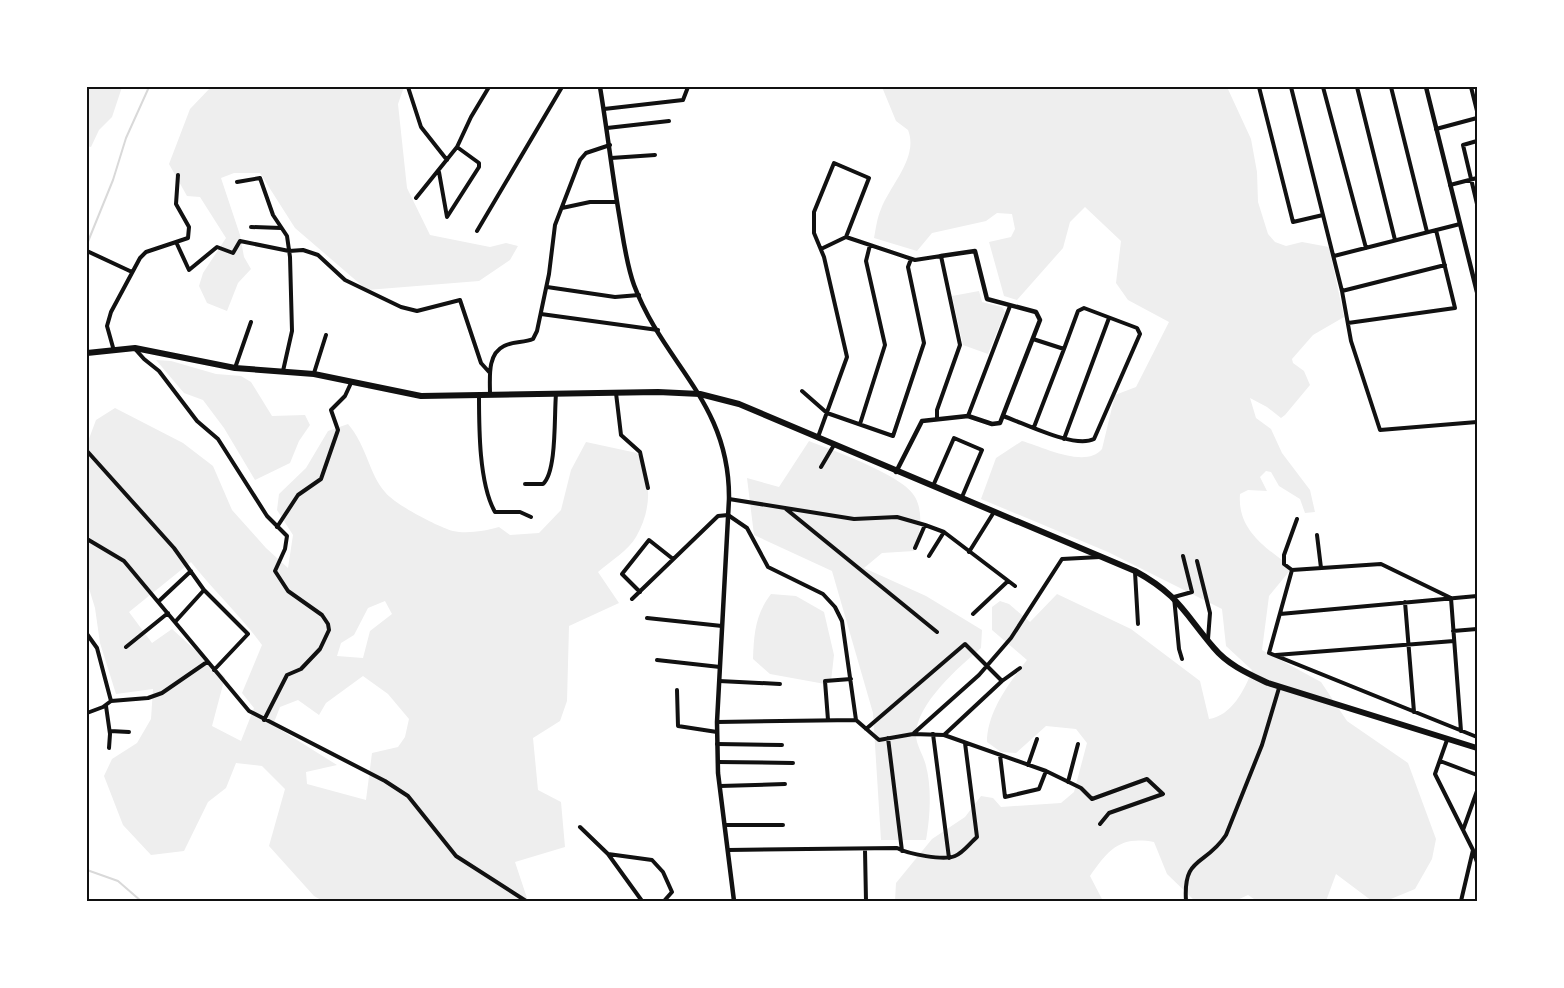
<svg xmlns="http://www.w3.org/2000/svg" width="1564" height="988" font-family="Karla,sans-serif">
<rect width="100%" height="100%" fill="#fff"/>
<path fill="#eee" fill-rule="evenodd" d="M87 87H122L112 117 99 130 91 147 87 146Z
M211 87H404L398 104 407 188 430 235 490 247 506 243 518 246 510 260 479 281 367 290 295 228 260 173H234L221 178 240 235 244 257 251 269 238 283 227 311 207 303 199 286 203 273 226 238 200 197 187 196 169 164 190 109Z
M882 87H1227L1251 139 1257 172 1258 202 1268 234 1275 242 1286 246 1302 242 1329 247 1344 317 1313 335 1292 359 1293 363 1304 371 1310 385 1285 415 1281 418 1267 407 1250 398 1256 418 1271 429 1282 453 1310 490 1315 512 1305 513 1300 499 1279 486 1271 472 1266 471 1260 477 1267 491 1248 490 1240 494C1237 531 1267 548 1292 568L1269 596 1262 650 1321 682 1347 721 1408 763 1436 839 1432 859 1415 889 1386 901H1372L1336 874 1326 901H1257L1248 895 1235 901H1195L1167 874 1154 842C1120 836 1109 849 1090 876L1103 901H895L896 883 932 839 965 817 981 796 993 798 1001 807 1061 803 1074 792 1087 743 1076 729 1046 726 1016 753 1001 752 987 742C987 712 1009 683 1027 660L992 630V607L1000 601 1009 604 1030 622 1057 594 1131 629 1200 681 1209 719C1231 716 1245 690 1252 670L1226 646 1222 609 1108 552 981 499 996 458 1022 441C1043 447 1086 469 1102 449L1115 395 1136 387 1169 322 1128 300 1116 283 1121 241 1085 207 1070 222 1063 248 1017 300 1004 296 989 242 1011 237 1015 229 1012 214 997 213 986 221 932 233 917 251 874 238C876 228 877 218 881 209 890 185 919 157 908 130L896 121Z
M979 291 982 302 1002 307 1005 312 988 354 963 345 952 296Z
M156 360 171 361 216 374 241 376 251 382 272 416 305 415 310 425 299 441 290 463 255 480 224 428 203 400 184 393Z
M115 408 183 443 213 466 232 510 266 548 288 568 293 535 277 510 279 494 306 468 328 431 348 424C367 446 369 474 385 492 394 504 438 527 453 531 467 534 485 531 499 527L510 535 539 533 561 510 571 470 586 442 637 453C652 481 652 509 636 537 629 550 609 562 598 572L619 603 569 626 567 701 560 721 533 738 538 790 561 802 565 847 515 862 528 901H323L314 896 269 846 285 789 262 766 236 763 226 788 208 802 184 851 151 855 123 825 104 776 112 759 137 743 151 719 153 689 116 694 100 643 95 608 87 582V444L96 420ZM191 562C214 591 240 615 262 645L242 693 254 708 241 741 212 726 225 677 172 629 152 643 129 612ZM385 601 392 614 370 631 363 658 337 656 341 643 354 635 368 608ZM363 676 388 694 409 719 405 737 398 747 372 753 366 800 307 784 306 772 337 765 273 725 280 707 298 700 319 715 326 703Z
M809 441C832 450 905 476 915 497 924 513 920 535 914 551L882 553 864 568 926 596 982 630 981 648C959 667 916 704 916 735 916 745 924 756 926 766 932 788 930 818 926 840H881L873 713 832 571 754 535 747 478 779 487Z
M771 594 796 596 824 612 834 655 831 681 825 684 770 674 753 659C754 634 755 615 771 594Z"/>
<g fill="none" stroke-linecap="round" stroke-linejoin="round">
<path stroke="#d9d9d9" stroke-width="2" d="M87 244 113 180 126 138 149 87
M87 870 118 881 141 901"/>
<path stroke="#111" stroke-width="4" d="M408 87 421 127 447 160
M1259 87 1293 222 1323 215
M1291 87 1342 291 1351 341 1380 430 1477 422
M1323 87 1366 248
M1357 87 1395 240
M1391 87 1427 232
M1471 87 1477 111
M604 109 683 100 688 87
M607 128 669 121
M1436 129 1477 118
M1477 141 1463 145 1477 204
M611 158 655 155
M439 172 447 217 479 167V163L457 147
M237 182 260 178 273 215 287 236 290 257 292 331 283 371
M1450 185 1477 178
M416 198 457 147 471 117 489 87
M562 208 590 202H617
M251 227 281 228
M477 231 562 87
M846 237 915 260 941 256 960 345 937 410V419
M177 244 189 270 217 247 233 253 240 241 289 251 303 250 318 255 345 280 401 307 417 311 460 300 481 363 490 373
M87 251 132 272
M1334 256 1460 224
M547 287 615 297 639 295
M1342 291 1445 265
M541 314 658 330
M1348 323 1455 308 1436 230
M136 350 144 359 159 371 197 421 218 439 267 516 287 536 285 549 275 571 288 591 322 615 328 624 329 630 320 649 301 669 287 675 264 720
M114 351 107 326 111 312 140 258 146 252 188 238 189 227 176 204 178 175
M235 368 251 322
M314 373 326 335
M802 391 827 413 893 436 924 343 908 267 911 259
M616 393 621 435 640 452 648 488
M490 394C490 378 487 354 504 346 513 341 524 343 533 339L537 331 549 274 555 225 580 160 586 153 610 145
M479 395C479 428 479 484 495 512H520L531 517
M968 416 1010 306
M1003 416C1024 423 1074 449 1094 439L1140 334 1137 328 1084 308 1078 311 1064 349 1033 339
M860 424 885 345 866 261 870 245
M1034 427 1064 349
M818 437 847 357 824 257 814 233V212L834 163 869 178 846 237 821 249
M1064 439 1109 318
M87 451 174 548 204 590 248 634 214 670
M821 467 834 445
M525 484H543C557 472 554 415 556 394
M933 486 954 438 982 450 962 497
M729 499 854 519 897 517 925 525 944 532 1015 586
M786 509 937 632
M277 527 298 495 321 479 338 430 331 410 345 396 351 383
M1317 535 1321 568
M87 539 124 561 249 711 385 781 408 796 456 856 526 901
M915 548 925 525
M969 552 994 512
M929 556 944 532
M1197 561 1210 613 1208 639
M1292 570 1284 564V555L1297 519
M1135 572 1138 624
M640 592 622 574 649 540 673 559
M632 599 718 516 728 515 747 528 768 567 823 594 835 607 842 621 856 720 879 740 913 734 944 735 1046 771 1081 788 1092 799 1147 779 1163 794 1109 813 1100 824
M159 601 191 571
M1405 602 1414 712
M973 614 1008 581
M1280 614 1477 596
M647 618 722 626
M175 622 204 590
M1453 631 1477 629
M87 634 97 648 111 701
M126 647 168 613
M1276 655 1454 641
M1182 659 1179 649 1174 597 1192 592 1183 556
M657 660 720 667
M719 681 780 684
M677 690 678 726 717 732
M106 706 110 734 109 748
M87 713 103 707 111 701 148 698 162 693 207 662
M828 720 825 681 851 679
M717 722 856 720
M866 729 965 644 1002 681
M110 731 129 732
M1461 731 1451 598 1381 564 1292 570 1269 653 1477 737
M914 733 979 675 1011 638 1062 559 1100 557
M933 734 949 858
M944 735 1002 681 1020 668
M888 738 902 851
M1447 740 1435 774 1473 850 1461 901
M717 744 782 745
M1000 755 1005 797 1039 789 1046 771
M1440 761 1477 775
M718 762 793 763
M1028 765 1037 739
M1068 782 1078 744
M720 786 785 784
M725 825H783
M580 827 608 854 652 860 663 872 672 892 664 901
M1463 830 1477 791
M728 850 897 848C908 854 944 861 955 856 963 853 970 843 977 837L965 743
M865 850 866 901
M1473 851 1477 862
M608 854 642 901
M1186 901C1183 855 1205 867 1226 835L1262 745 1279 688"/>
<path stroke="#111" stroke-width="4.5" d="M600 87C607 129 612 172 619 214 623 237 626 263 634 285 664 365 730 402 729 499L717 722 718 773 734 901
M1426 87 1477 292
M896 472 922 421 968 416 992 424 1000 423 1040 320 1036 312 987 299 975 251 941 256"/>
<path stroke="#111" stroke-width="6" d="M87 353 135 348 235 368 314 374 421 396 658 392 700 394 739 404 1135 571C1179 595 1184 613 1214 648 1228 665 1249 674 1268 683L1477 748"/>
</g>
<rect width="1564" height="988" fill="none" stroke="#ffffff" stroke-width="177"/>
<rect x="88" y="88" width="1388" height="812" fill="none" stroke="#111" stroke-width="2"/>
</svg>
